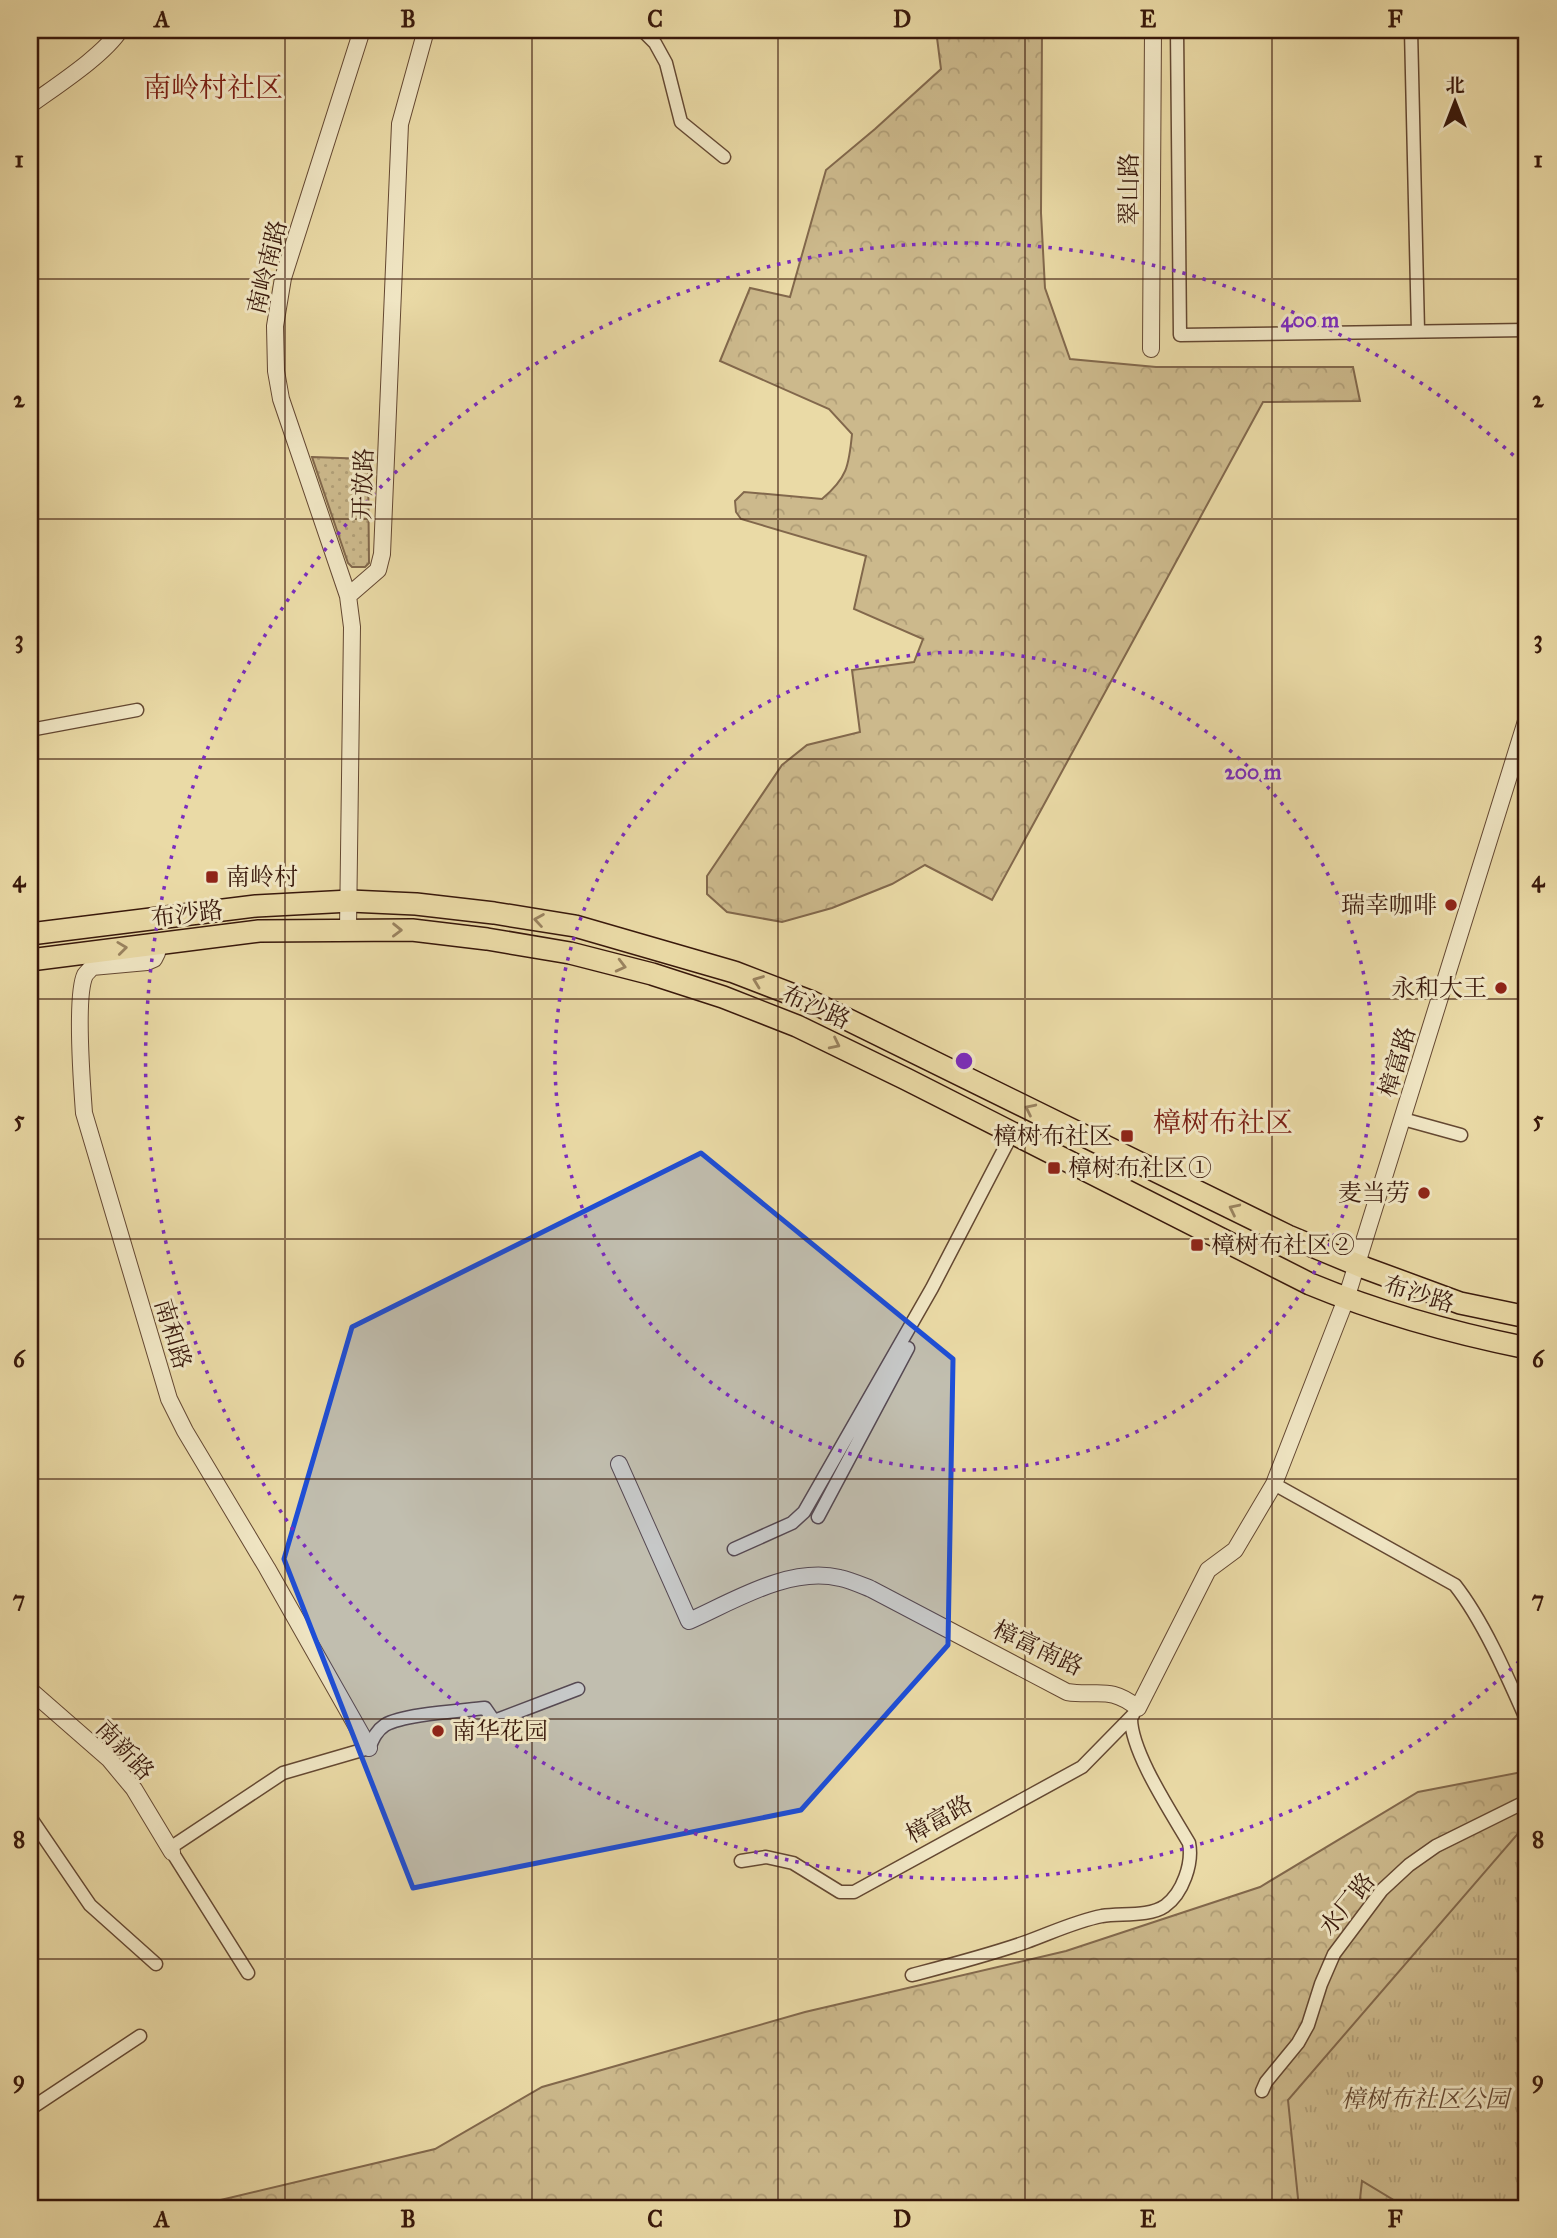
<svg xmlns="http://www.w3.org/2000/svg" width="1557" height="2238" font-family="'IM FELL Great Primer','Noto Serif SC',serif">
<defs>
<pattern id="grass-dots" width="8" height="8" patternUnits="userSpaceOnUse" patternTransform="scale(1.75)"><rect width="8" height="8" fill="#ccb98c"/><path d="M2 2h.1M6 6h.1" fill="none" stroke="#b09e77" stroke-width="1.8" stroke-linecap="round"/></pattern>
<pattern id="forest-crowns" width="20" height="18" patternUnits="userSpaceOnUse" patternTransform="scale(1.75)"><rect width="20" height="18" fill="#ccb98c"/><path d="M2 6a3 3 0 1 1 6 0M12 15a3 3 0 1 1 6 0" fill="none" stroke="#b09e77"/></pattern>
<pattern id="park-tufts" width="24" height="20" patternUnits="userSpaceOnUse" patternTransform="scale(1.75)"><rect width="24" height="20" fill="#ccb98c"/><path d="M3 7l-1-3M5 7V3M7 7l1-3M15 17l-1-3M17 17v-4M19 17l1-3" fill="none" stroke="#b09e77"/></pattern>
</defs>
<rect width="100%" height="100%" fill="#eadaa6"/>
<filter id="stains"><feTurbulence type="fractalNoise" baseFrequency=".00286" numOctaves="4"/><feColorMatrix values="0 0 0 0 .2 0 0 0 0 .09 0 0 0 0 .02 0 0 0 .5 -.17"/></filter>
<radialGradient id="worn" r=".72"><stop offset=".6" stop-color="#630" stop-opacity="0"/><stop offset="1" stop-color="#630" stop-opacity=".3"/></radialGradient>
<path fill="url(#grass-dots)" stroke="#82684c" stroke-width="2" d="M312 457 368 459 369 563 365 567H352L348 563Z"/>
<path fill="url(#forest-crowns)" stroke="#82684c" stroke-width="2" d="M936 30H1042L1041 213 1045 288 1070 359 1156 367H1353L1360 401 1263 402 992 900 925 865 892 884 832 908 782 922 727 912 707 894V876L782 765 807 745 860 732 852 670 914 662 923 639 854 609 866 556 741 519 736 512 735 501 744 492 822 499C847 478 849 466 852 434L829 409 720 361 750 288 790 297 826 170 875 129 941 69Z
M1527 1771V2208H187L435 2149 542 2087 805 2012 1066 1951 1260 1887 1418 1792Z"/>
<path fill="url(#park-tufts)" stroke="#82684c" stroke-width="2" d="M1527 1823V2208H1407L1362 2181 1359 2208H1299L1288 2100Z"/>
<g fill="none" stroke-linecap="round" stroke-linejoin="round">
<g stroke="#644832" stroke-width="15">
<path id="minor" d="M642 30 655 43 666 63 681 122 724 157
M1177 30 1180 335 1527 330
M1411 30 1418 331
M30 730 137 710
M1403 1119 1461 1135
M1274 1484 1455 1585C1484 1622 1508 1678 1527 1721
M818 1517 908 1348
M734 1549 792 1523 804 1512 932 1288 1013 1132
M30 1817 90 1905 156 1964
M170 1848 283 1773 369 1748C373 1739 376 1731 385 1725 404 1714 461 1711 485 1708L494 1721 578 1689
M172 1852 248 1973
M741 1861 766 1857 793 1863 840 1892H854L1082 1767 1133 1715
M912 1975C950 1965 989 1955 1026 1942 1051 1933 1076 1921 1102 1916 1121 1913 1149 1917 1165 1906 1183 1893 1193 1863 1189 1843 1171 1812 1131 1752 1131 1718
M1262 2091 1266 2082 1298 2043 1308 2025 1321 1984 1334 1954 1382 1890 1409 1865 1436 1846 1527 1801
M30 2109 140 2036"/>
</g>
<g stroke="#644832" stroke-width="18">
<path id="tertiary" d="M30 105C56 86 103 56 120 30
M1151 349 1153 30
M348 596 281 399 276 371 275 326 283 278 362 30
M348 929 352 627 348 596 378 570 382 554 400 124 426 30
M155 944 157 953 154 959 147 962 92 967C90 970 87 972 85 975 75 996 82 1086 84 1113L169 1399 185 1431 267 1568 369 1748
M619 1464 689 1621C734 1601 789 1566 840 1578 850 1580 861 1585 871 1589L1067 1692C1098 1697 1109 1685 1138 1708L1208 1570 1235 1550 1274 1484 1346 1299 1527 718
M30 1690 109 1759 134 1789 172 1852"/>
</g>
<g stroke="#38180b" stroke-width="24">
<path id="primary" d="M30 934 256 906 350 901 416 904 494 913 575 926 734 972 812 1002 1288 1236 1365 1268 1460 1303 1527 1317
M30 960 259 931 412 930 487 939 570 953 652 974 723 997 797 1026 906 1079 1310 1284C1380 1313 1453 1333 1527 1348"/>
</g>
<use href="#minor" stroke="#f1e7c5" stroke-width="12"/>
<use href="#tertiary" stroke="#f1e7c5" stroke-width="16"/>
<use href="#primary" stroke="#eadaa6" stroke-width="21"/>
</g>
<defs><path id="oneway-chevron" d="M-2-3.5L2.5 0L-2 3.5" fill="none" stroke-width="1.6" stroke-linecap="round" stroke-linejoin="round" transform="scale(1.75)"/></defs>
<g stroke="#9a8360">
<use href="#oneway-chevron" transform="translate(539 920) rotate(-171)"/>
<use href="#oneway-chevron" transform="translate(397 930) rotate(1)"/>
<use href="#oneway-chevron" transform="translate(122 948) rotate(-7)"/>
<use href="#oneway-chevron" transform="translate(621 966) rotate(14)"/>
<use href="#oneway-chevron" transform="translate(758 981) rotate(-159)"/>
<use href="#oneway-chevron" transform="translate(835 1044) rotate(26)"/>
<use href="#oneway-chevron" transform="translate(1030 1109) rotate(-154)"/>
<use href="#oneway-chevron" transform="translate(1234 1209) rotate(-154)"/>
</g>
<path fill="#1d4ed8" fill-opacity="0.2" stroke="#1d4ed8" stroke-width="5" stroke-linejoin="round" d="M701 1153 953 1359 948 1645 801 1810 413 1888 284 1559 352 1327Z"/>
<path fill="none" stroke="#38180b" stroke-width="2" stroke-opacity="0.55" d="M285 30V2208M532 30V2208M778 30V2208M1025 30V2208M1272 30V2208M30 279H1527M30 519H1527M30 759H1527M30 999H1527M30 1239H1527M30 1479H1527M30 1719H1527M30 1959H1527"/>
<g fill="none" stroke="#7b2cbf" stroke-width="3.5" stroke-dasharray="3.5 7">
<circle cx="964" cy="1061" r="409"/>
<path d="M1527 1654A818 818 0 1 1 1527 468"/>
</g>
<g fill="#8f2418" stroke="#f1e7c5" stroke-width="2.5">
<rect x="205" y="870" width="14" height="14" rx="3.5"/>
<circle cx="1451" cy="905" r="7"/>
<circle cx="1501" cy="988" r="7"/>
<rect x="1120" y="1129" width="14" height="14" rx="3.5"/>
<rect x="1047" y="1161" width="14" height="14" rx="3.5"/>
<circle cx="1424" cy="1193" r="7"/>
<rect x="1190" y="1238" width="14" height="14" rx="3.5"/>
<circle cx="438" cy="1731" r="7"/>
</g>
<g text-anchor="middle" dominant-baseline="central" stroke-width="6" stroke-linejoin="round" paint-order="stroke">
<g font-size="24" fill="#38180b" stroke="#f1e7c5">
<text transform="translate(1129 189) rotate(-90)">翠山路</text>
<text transform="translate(267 267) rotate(-76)">南岭南路</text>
<text transform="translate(363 484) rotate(-88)">开放路</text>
<text transform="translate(187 914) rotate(-7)">布沙路</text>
<text transform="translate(816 1007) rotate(24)">布沙路</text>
<text transform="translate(1397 1062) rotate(-73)">樟富路</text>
<text transform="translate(1419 1294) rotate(17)">布沙路</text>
<text transform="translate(173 1334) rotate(73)">南和路</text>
<text transform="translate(1038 1648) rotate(25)">樟富南路</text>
<text transform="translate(125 1750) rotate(47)">南新路</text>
<text transform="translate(939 1819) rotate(-29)">樟富路</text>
<text transform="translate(1347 1904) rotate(-51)">水厂路</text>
</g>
<g font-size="24" fill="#38180b" stroke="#f1e7c5" text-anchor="start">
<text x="226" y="877">南岭村</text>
<text x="1437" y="905" text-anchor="end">瑞幸咖啡</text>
<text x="1487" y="988" text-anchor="end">永和大王</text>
<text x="1113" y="1136" text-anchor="end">樟树布社区</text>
<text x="1068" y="1168">樟树布社区①</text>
<text x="1410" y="1193" text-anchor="end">麦当劳</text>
<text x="1211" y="1245">樟树布社区②</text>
<text x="452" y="1731">南华花园</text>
</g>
<g font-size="24" font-style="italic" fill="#644832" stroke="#f1e7c5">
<text x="1425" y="2099">樟树布社区公园</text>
</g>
<g font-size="28" fill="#7a1f14" stroke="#f1e7c5">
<text x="213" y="87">南岭村社区</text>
<text x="1223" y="1122">樟树布社区</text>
</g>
</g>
<circle cx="964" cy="1061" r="10" fill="#7b2cbf" stroke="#f1e7c5" stroke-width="3.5"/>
<g font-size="21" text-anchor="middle" font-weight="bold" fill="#7b2cbf" stroke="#f1e7c5" stroke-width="6" stroke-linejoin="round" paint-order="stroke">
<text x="1310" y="327">400 m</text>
<text x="1253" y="779">200 m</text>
</g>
<rect width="1557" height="2238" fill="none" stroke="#eadaa6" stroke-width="77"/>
<g transform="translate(1455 102)" stroke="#f1e7c5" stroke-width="5" paint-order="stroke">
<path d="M0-5L12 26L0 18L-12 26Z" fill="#38180b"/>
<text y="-10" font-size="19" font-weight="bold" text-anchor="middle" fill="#38180b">北</text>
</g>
<rect x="38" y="38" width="1480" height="2162" fill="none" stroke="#38180b" stroke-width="2.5"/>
<g font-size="23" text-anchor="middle" font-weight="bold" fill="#38180b">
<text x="162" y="27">A</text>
<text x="408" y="27">B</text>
<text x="655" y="27">C</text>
<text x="902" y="27">D</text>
<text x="1148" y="27">E</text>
<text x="1395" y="27">F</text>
<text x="19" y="167">1</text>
<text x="1538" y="167">1</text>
<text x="19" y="407">2</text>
<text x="1538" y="407">2</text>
<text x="19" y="647">3</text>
<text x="1538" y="647">3</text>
<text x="19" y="887">4</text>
<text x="1538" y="887">4</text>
<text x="19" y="1127">5</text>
<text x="1538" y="1127">5</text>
<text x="19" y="1367">6</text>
<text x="1538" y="1367">6</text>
<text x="19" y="1607">7</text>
<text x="1538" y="1607">7</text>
<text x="19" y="1847">8</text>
<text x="1538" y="1847">8</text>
<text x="19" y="2087">9</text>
<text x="1538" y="2087">9</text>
<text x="162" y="2227">A</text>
<text x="408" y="2227">B</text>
<text x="655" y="2227">C</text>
<text x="902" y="2227">D</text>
<text x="1148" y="2227">E</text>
<text x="1395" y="2227">F</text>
</g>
<rect width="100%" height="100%" filter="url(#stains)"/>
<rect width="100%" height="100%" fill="url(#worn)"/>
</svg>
